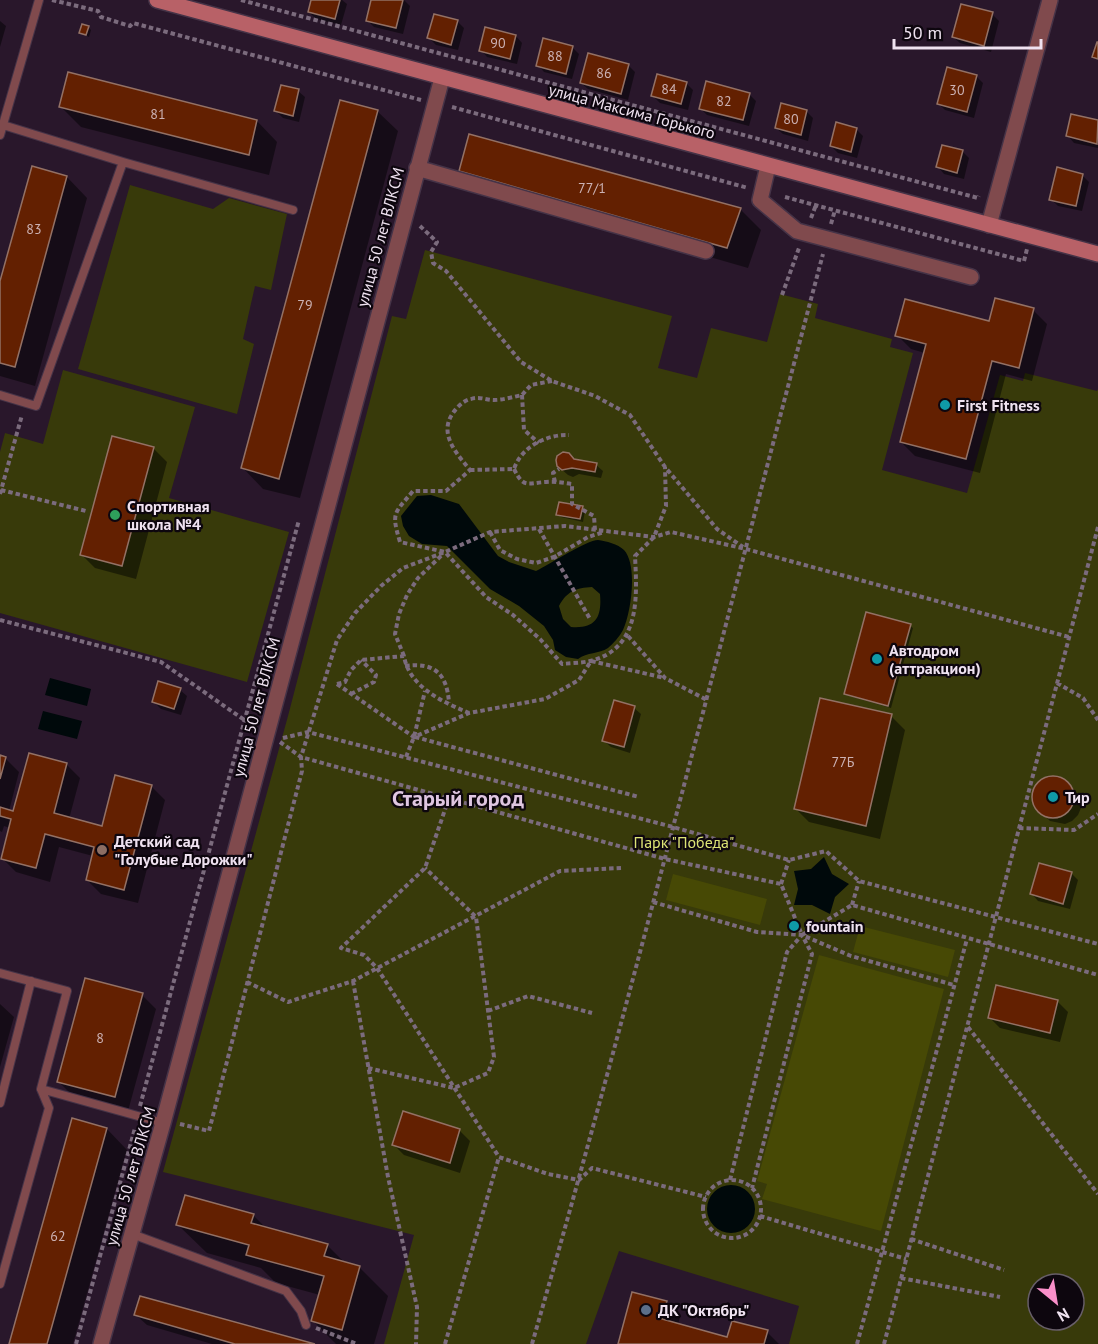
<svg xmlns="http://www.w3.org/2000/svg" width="1098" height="1344" font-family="'PT Sans',sans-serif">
<rect width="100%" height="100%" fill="#29172b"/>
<path fill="#383a0a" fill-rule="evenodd" d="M130 185 213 209 229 198 287 214 271 290 255 286 243 339 254 344 237 414 78 369Z
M425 250 672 316 658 368 697 378 711 328 767 342 780 294 818 304 815 318 892 339 890 347 913 353 882 470 967 493 1000 375 1023 381 1025 373 1097 391 1098 389V1344H789L799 1306 619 1251 586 1344H384L414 1235 163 1172 288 716 392 316 406 319ZM1038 1284H1074V1320H1038Z
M63 370 195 407 169 498 289 532 247 682 0 613V452L5 433 43 444Z"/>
<path fill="#474905" d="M673 874 767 899 760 925 666 900Z
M860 926 955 950 948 977 853 952Z
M819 955 944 989 881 1231 762 1199 767 1184 757 1181Z"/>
<path fill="#00090b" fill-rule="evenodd" d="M431 495 459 504 498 556 509 562 536 571C548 565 587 540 598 540 606 541 618 544 624 550 638 565 631 613 623 630 620 636 612 645 608 648 599 654 587 652 578 659L566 657 555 650 553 640 544 626 519 606 490 589 447 546 422 544 409 536 403 526 401 516 417 496ZM592 587 600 594C602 617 596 629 571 627L563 619 559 606C567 591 576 588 592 587Z
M50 678 91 689 87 706 45 695Z
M43 711 82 721 77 739 38 729Z
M824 857 832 874 849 884 835 897 830 914 812 905H794L798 889 794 871 811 869Z
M707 1209a24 24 0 1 1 48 0a24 24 0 1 1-48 0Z"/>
<path fill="#0007" d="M312 0H342L347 4 341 25 316 19 309 12Z
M373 0H404L410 6 403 34 374 27 367 20Z
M992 14 999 21 991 52 960 43 953 37Z
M0 21 6 26 0 47Z
M457 21 464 28 458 50 436 45 429 38Z
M88 27 91 30 89 37 81 33Z
M516 36 522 43 517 64 487 57 481 50Z
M572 47 579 54 572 79 544 72 538 65Z
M628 65 635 72 628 100 588 89 581 83Z
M69 74 257 121 277 142 269 175 81 127 60 106Z
M976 76 983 83 974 118 945 110 939 104Z
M686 83 693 90 688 110 660 103 653 96Z
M298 91 305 97 299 122 283 118 276 111Z
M749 94 756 101 749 126 707 115 700 108Z
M782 105 807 112 813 118 808 141 783 134 776 128Z
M377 111 398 131 300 498 263 489 243 468Z
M1073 115 1098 122V148L1074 143 1068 136Z
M856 129 863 136 857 158 838 153 831 146Z
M962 151 969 158 964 179 944 174 938 167Z
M461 170 740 209 761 230 748 268 481 191Z
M1082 175 1089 182 1082 211 1058 206 1051 199Z
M67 177 87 198 35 386 0 376V287Z
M1033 310 1047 324 1032 381 1006 374 980 473 915 456 901 442 925 353 911 349 897 335 990 323Z
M153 448 167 462 136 579 95 568 81 554Z
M570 455 576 461 596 465 603 471 601 478 579 474 573 477 568 475 560 468Z
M582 508 585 511 583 522 561 517 558 514Z
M910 626 913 628 891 708 849 696 846 693Z
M180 690 187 696 181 715 161 709 154 702Z
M634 708 641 714 630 753 611 747 604 741Z
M891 716 905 730 880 839 809 822 795 808Z
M0 757 5 758 19 772 9 811 14 812 66 764 80 778 69 819 103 828 151 786 165 800 138 903 101 894 87 880 93 856 59 847 50 882 16 872 2 858 10 828 4 826 2 832 0 831Z
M1049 777 1064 780 1077 793 1081 808 1078 815 1072 821 1065 824 1050 821 1037 808 1034 793 1036 786 1042 780Z
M1071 873 1078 880 1070 909 1038 901 1032 894Z
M142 995 156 1009 128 1111 73 1096 59 1082Z
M1057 1001 1068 1012 1060 1042 1000 1028 990 1018Z
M0 1004 14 1017 0 1067Z
M404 1113 460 1131 470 1141 460 1173 404 1155 394 1145Z
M73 1120 107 1129 127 1150 73 1344H11Z
M253 1215 266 1228 327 1245 345 1263 359 1267 388 1296 374 1344H336L313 1321 320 1295 276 1283 261 1268 207 1253 178 1225Z
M666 1303 680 1317 678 1325 728 1339 767 1332 779 1344H619Z
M136 1315 309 1344H212L147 1325Z"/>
<path fill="#632001" stroke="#937165" stroke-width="1.5" d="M311 0H340L335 19 308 12Z
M371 0H403L396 28 366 21Z
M961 4 993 12 984 46 952 37Z
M434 14 458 20 451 45 427 38Z
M82 24 89 26 86 35 79 33Z
M485 27 516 35 510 59 479 51Z
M543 38 573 46 566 74 536 66Z
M1097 42H1098V59L1092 57Z
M588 53 629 64 621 94 580 83Z
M947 67 977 75 967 112 937 104Z
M68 72 257 120 249 155 59 107Z
M657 74 687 82 681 104 651 96Z
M706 81 750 93 743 120 699 109Z
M281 85 299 89 293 116 274 111Z
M340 100 378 110 279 479 241 468Z
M781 103 807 110 801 135 775 128Z
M1071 114 1098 120 1097 144 1066 136Z
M836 122 857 128 851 152 830 146Z
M469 134 741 208 727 248 459 171Z
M942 145 963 150 957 173 936 167Z
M32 166 67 176 15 367 0 363V281Z
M1057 167 1083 174 1076 206 1049 200Z
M995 298 1034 308 1019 368 992 361 966 459 900 442 926 344 895 336 905 299 989 321Z
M112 436 154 447 122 566 80 555Z
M563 452 569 453 574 459 597 463 595 472 572 468 562 470 557 466 556 460 557 456Z
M559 502 583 506 580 519 556 515Z
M866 612 911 624 888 706 844 694Z
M158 681 181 688 174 709 152 702Z
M820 698 892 714 866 826 794 809Z
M614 700 635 706 624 747 602 741Z
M29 753 67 763 54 813 102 826 115 775 152 785 124 890 86 880 94 847 45 834 36 868 1 859 11 819 0 816V807L13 811Z
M0 755 6 757 0 779Z
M1032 797a21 21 0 1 1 42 0a21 21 0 1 1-42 0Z
M1039 863 1072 872 1063 904 1030 894Z
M85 978 143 993 115 1097 57 1082Z
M996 985 1058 1000 1050 1033 988 1018Z
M403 1111 460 1129 450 1163 392 1145Z
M72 1118 107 1128 47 1344H9Z
M185 1195 254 1214 251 1223 328 1244 324 1256 360 1266 342 1330 311 1321 324 1276 246 1255 249 1245 176 1225Z
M632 1292 667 1301 662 1319 727 1337 732 1321 768 1330 764 1344H618Z
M140 1296 315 1344H235L134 1315Z"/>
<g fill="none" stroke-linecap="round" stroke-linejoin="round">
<g stroke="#453347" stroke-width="10">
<path id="lane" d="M0 135 39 0
M123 162 293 210
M0 395 36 406 123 162 3 125
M0 973 67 991 41 1089 49 1108 0 1284
M41 1089 163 1123
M0 1103 31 981
M132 1234 286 1291 301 1311 306 1325"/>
</g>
<g stroke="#453347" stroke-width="18">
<path id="street" d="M768 166 760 200 797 231 971 277
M417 168 706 251
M989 225 1050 0
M101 1344 163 1123 442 78"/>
</g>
<g stroke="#453347" stroke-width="18">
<path id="secondary" d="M157 0 1098 254"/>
</g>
<path stroke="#7b6b7d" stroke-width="4" stroke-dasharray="4.5 3" stroke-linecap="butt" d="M52 0 98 11 101 17 130 26 133 23 421 100
M241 0 978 198 979 196
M452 107 748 188
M785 197 1024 261 1027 249
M811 218 816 205
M831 224 835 210
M420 226 437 242 431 252 433 263 446 271 521 362 552 381 595 396 630 415 665 467 717 529 743 547
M782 295 799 248
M552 381 531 385 522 395C513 397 503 400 494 400 486 400 479 396 471 399 464 400 457 407 453 413 438 434 457 454 470 470L446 491H413C394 514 391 512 400 542L445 552 486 597 513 615 540 639 562 664C571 663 582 663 590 661 641 649 637 596 635 556L654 537 666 506 665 467
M522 395 524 430 539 443
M514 469C524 489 527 483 546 482 555 481 564 483 572 484V504L594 516 595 530
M470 470 514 469C521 447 547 434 569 435
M555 482 553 473 559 469
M1 490 86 511
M0 494 22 415
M539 529 590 619
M490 532 500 550 517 559 536 563 554 557 588 537 604 532
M0 620 161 662 253 726
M628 636 665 678 707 700
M404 656 395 634 399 614 407 595 418 578 442 555
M405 666C435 662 447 674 449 703
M1057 683 1083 698 1098 720
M337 684 414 737 469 713 545 699 579 680 591 661 665 678
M337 684 345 682 351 670 361 660 404 656C409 687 443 702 469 713
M351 694 374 682 376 675 361 660
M415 737 639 797
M283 738 308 732 673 827 789 860 826 851 859 881 1098 944
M280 742 301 757 665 859 781 884 802 935 852 905 1098 975
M406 757 414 737 425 691
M449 798 425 868 341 948 364 955 377 968 499 1157 548 1174 579 1180 592 1168 706 1197
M1019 828 1074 830 1098 814
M781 884 789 860
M653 902 757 932 802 935 851 956 954 985
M852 905 859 881
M353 981 388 1177 417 1307 416 1344
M247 982 288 1002 353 981 560 871 621 868
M488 1011 528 996 592 1013
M968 1027 1098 1194
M368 1068 454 1088 488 1073 494 1057 476 917 425 868
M140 1106 299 520
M180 1124 209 1131 302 771 301 757 337 640 355 613 381 586 403 568 445 552 490 532 565 526 654 537 671 532 746 549 1069 637
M730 1180 787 952 802 935 812 954 752 1188
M703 1209a29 29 0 1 1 58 0a29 29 0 1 1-58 0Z
M760 1216 906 1259
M911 1239 1004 1270
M901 1278 1000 1297
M316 1328 357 1344
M76 1344 135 1128
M445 1344 499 1157
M532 1344C636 983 726 618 823 254
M857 1344 967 939
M884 1344 1098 527"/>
<use href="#lane" stroke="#804a4d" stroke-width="8"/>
<use href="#street" stroke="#804a4d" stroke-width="15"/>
<use href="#secondary" stroke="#b86167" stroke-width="15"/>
</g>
<g fill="#0f9aa8" stroke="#0d060e" stroke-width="2">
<circle cx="945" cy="405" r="6"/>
<circle cx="877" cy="659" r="6"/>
<circle cx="1053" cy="797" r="6"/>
<circle cx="794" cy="926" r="6"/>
</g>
<circle fill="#2e9e5b" stroke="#0d060e" stroke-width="2" cx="115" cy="515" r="6"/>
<circle fill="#8d6e63" stroke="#0d060e" stroke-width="2" cx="102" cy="850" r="6"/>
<circle fill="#5c6f8a" stroke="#0d060e" stroke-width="2" cx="646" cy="1310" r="6"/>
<g text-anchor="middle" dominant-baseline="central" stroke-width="4.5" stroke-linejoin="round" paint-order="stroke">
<g font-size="14" fill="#ccb2b4">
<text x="498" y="43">90</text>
<text x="555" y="56">88</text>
<text x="604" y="73">86</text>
<text x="669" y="89">84</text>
<text x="957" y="90">30</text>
<text x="724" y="101">82</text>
<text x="158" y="114">81</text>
<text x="791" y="119">80</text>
<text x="592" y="188">77/1</text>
<text x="34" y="229">83</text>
<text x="305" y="305">79</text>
<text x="843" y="762">77Б</text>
<text x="100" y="1038">8</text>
<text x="58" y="1236">62</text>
</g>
<g font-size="16" fill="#efe2f0" stroke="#0d060e">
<text transform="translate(632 111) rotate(15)">улица Максима Горького</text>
<text transform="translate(380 237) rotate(-75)">улица 50 лет ВЛКСМ</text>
<text transform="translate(256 707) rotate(-75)">улица 50 лет ВЛКСМ</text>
<text transform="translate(130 1176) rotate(-74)">улица 50 лет ВЛКСМ</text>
</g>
<g font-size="16" font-weight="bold" fill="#efe2f0" stroke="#0d060e" text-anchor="start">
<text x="957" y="405">First Fitness</text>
<text x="127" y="506">Спортивная<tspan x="127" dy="18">школа №4</tspan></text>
<text x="889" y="650">Автодром<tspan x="889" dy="18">(аттракцион)</tspan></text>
<text x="1065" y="797">Тир</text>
<text x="114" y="841">Детский сад<tspan x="114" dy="18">"Голубые Дорожки"</tspan></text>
<text x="806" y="926">fountain</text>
<text x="658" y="1310">ДК "Октябрь"</text>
</g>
<g font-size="16" fill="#dde475" stroke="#0d060e">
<text x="684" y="842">Парк "Победа"</text>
</g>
<g font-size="22" font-weight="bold" fill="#dfc6e1" stroke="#0d060e">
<text x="458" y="798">Старый город</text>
</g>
</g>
<g transform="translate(1056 1302) rotate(150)"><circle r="28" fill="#0d060e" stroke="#675e68" stroke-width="1.5"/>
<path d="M0-4.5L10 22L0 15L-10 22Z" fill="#f98fc9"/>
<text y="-9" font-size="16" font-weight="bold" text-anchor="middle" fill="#efe2f0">N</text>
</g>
<path d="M894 39v9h147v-9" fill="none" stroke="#efe2f0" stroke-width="3"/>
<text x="903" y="39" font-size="18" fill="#efe2f0" stroke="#0d060e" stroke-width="4.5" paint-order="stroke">50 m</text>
</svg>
